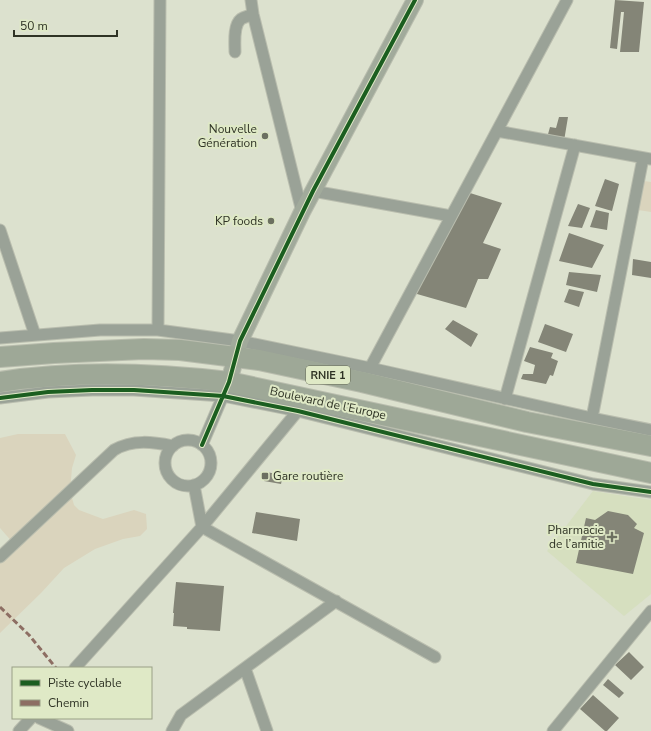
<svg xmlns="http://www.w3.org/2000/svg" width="651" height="731" font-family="'Nunito Sans',sans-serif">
<rect width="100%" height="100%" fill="#dce1ce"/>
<path fill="#d6dfbf" d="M593 491 651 500V594L624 616 547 551Z"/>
<path fill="#dad4bd" d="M644 181 651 182V212L638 210Z
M18 434H65L76 455 72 468 70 491 74 505 79 510 103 519 134 510 146 514 147 529 140 536 123 539 95 549 64 568 41 593 0 633V558L14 544 0 528V438Z"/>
<path fill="#848577" d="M615 0 644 2 639 52H620L624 12H621L617 49 610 48Z
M559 117H568L563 147 545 145 550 127 556 128Z
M605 179 619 184 612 211 595 206Z
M470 193 502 203 483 243 501 249 488 279H478L466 308 410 292Z
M578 204 590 208 582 228 568 226Z
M596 210 609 213 607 230 590 227Z
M569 233 604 245 592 268 559 261Z
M633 259 651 262V278L632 275Z
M569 272 601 275 597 292 566 285Z
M569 289 584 292 579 307 564 302Z
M453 320 478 334 471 347 445 329Z
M545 324 573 334 566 352 538 342Z
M530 347 553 353 551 358 558 361 553 376 550 375 546 384 521 379 523 374H533L535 365 524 361Z
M266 472 283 475 281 484 264 481Z
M608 511 628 515 637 524 634 528 644 533 633 574 576 563 586 518 595 520Z
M256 512 300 519 297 541 252 533Z
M176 582 224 586 220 631 187 629V627L173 626 174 613H173Z
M629 652 644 667 631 680 615 665Z
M608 679 624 693 619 698 603 685Z
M593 695 619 718 607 731H605L580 709Z"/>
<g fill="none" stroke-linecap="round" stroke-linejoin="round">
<g stroke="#b9bdae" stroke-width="13">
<path id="street" d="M251 0 253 14 302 212
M235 52C235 44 233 25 241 19 244 17 249 16 253 14
M497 131 651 159
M313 191 451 216
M0 230 35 335
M158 330 160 0
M0 338 100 330H158L240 341 370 368 592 418 651 430
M370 368 567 0
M0 398 48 392 92 390H134L223 396 298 411 593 484 651 492
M505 399 575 145
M592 418 643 158
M165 463a23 23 0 1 1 46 0a23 23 0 1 1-46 0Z
M202 445 225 391
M194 485 202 527
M202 527 435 657
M0 557 114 450C133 439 153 442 173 446
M75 668 202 527 301 407
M245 668 267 731
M39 718 68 731
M19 731 31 718
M172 731 181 715 336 601
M553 731 651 611"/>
</g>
<g stroke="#b9bdae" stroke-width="18">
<path id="secondary" d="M229 382 240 341 302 212 415 0"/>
</g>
<g stroke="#b9bdae" stroke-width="22">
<path id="highway" d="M0 357 54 353 144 349 180 350 259 360 362 382 527 422 651 446
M0 382C76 370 153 373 229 382L651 473"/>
</g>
<use href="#street" stroke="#9aa297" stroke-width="11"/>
<use href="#secondary" stroke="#a1aa9b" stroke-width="16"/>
<use href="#highway" stroke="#9ea897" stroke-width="20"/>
<path stroke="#8d6e63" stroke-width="3" stroke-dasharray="6 3" stroke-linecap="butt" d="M0 607 29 635 56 668"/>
<g stroke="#dfe9c6" stroke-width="6">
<path id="cycleway" d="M0 398 48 392 92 390H134L223 396 298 411 593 484 651 492
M202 445 229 382 240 341 313 191 415 0"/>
</g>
<use href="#cycleway" stroke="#1b5e20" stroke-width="4"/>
</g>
<g fill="#6c7060" stroke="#dfe9c6" stroke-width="1.5">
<circle cx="265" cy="136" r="4"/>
<circle cx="271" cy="221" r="4"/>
<rect x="261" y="472" width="8" height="8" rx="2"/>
<path d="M610 531h4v4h4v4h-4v4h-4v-4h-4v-4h4z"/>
</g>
<g text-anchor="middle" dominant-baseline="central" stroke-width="4" stroke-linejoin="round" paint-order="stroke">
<rect fill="#dfe9c6" stroke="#646a55" stroke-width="1" x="306" y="366" width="44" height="18" rx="3"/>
<g font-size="11" font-weight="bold" fill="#2f3325">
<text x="328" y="375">RNIE 1</text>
</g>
<g font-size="12" fill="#2f3325" stroke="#dfe9c6" text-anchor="end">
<text x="257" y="129">Nouvelle<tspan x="257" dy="14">Génération</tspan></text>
<text x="263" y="221">KP foods</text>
<text x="273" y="476" text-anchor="start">Gare routière</text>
<text x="604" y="530">Pharmacie<tspan x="604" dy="14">de l’amitie</tspan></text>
</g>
<g font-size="12" fill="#2f3325" stroke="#dfe9c6">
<text transform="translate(328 403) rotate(12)">Boulevard de l’Europe</text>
</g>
</g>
<rect x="12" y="667" width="140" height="52" fill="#dfe9c6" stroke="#99a086"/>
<rect x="20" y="680" width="20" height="6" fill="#1b5e20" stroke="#99a086"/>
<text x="48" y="687" font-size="12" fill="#2f3325">Piste cyclable</text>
<rect x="20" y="700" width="20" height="6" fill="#8d6e63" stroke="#99a086"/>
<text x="48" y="707" font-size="12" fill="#2f3325">Chemin</text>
<path d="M14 30v6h103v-6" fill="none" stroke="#2f3325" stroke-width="2"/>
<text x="20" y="30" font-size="12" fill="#2f3325" stroke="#dfe9c6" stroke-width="3" paint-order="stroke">50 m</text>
</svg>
